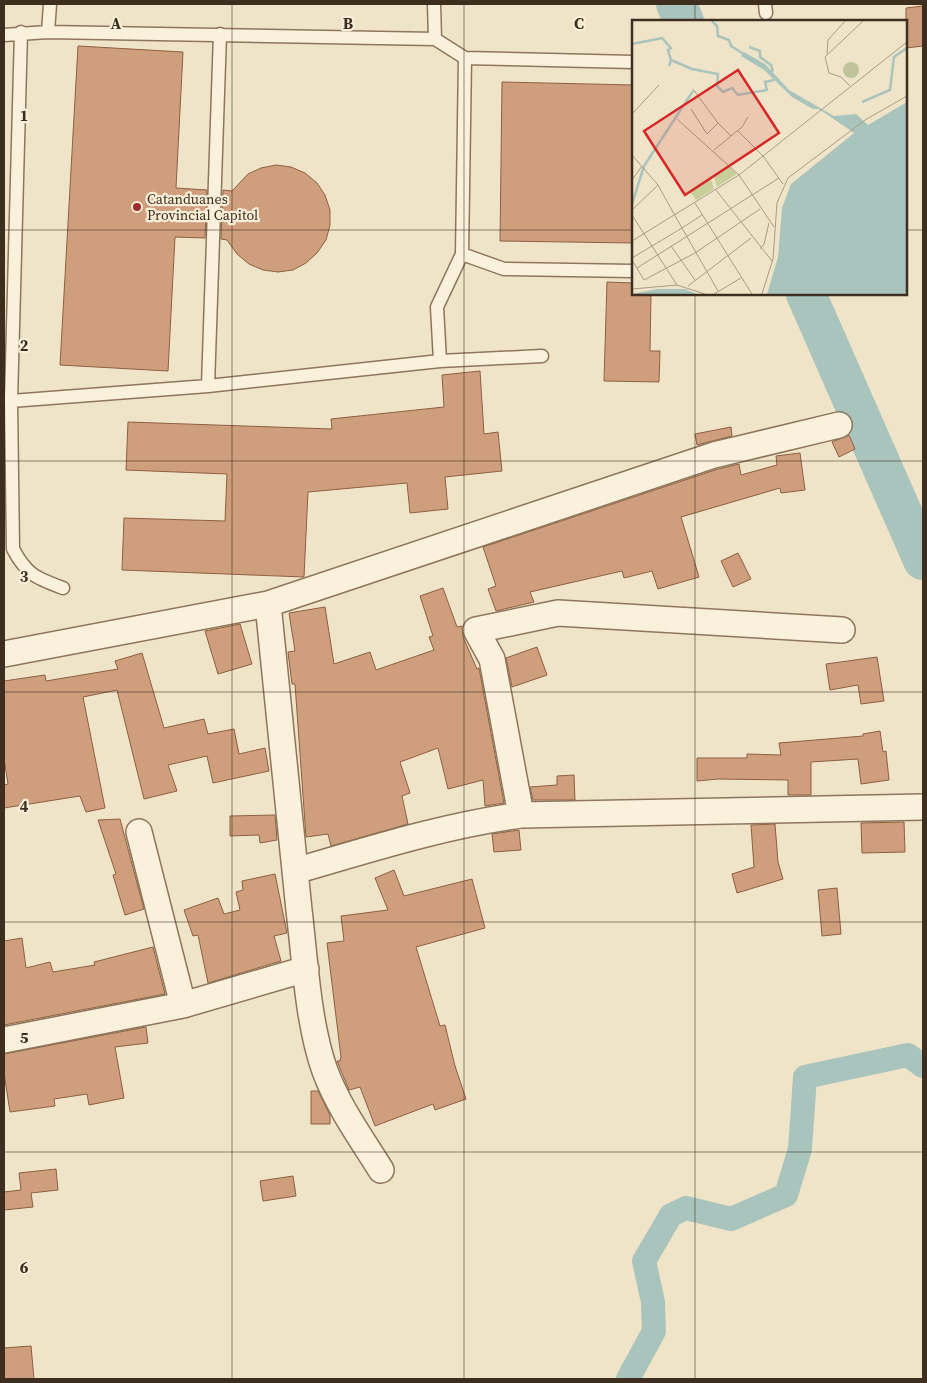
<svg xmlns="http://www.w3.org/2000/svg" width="927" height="1383" font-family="'Source Serif 4',serif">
<rect width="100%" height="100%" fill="#f0e4c8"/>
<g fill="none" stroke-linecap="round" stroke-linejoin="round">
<path stroke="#a9c4bc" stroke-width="24" d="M628 1379 654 1331 653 1302 644 1261 671 1215 686 1208 731 1219 786 1195 800 1149 805 1077 908 1055 923 1066"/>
<path stroke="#a9c4bc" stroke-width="40" d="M676 4 684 21
M806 294 923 560"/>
</g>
<path fill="#cf9f7d" stroke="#8d5f41" d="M923 6V46L906 48V8Z
M78 46 183 52 176 188 207 190 205 238 175 237 168 371 60 365Z
M502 82 633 85V243L500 241Z
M276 165 291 167 305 173 317 183 325 195 330 210V225L326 240 317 253 306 263 293 270 278 272 263 270 249 264 237 254 227 240 221 239 223 190 232 191 248 174 261 168Z
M607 282 633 283V294H651L650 351H660L659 382 604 381Z
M480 371 484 434 498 432 502 471 445 477 448 509 410 513 407 483 308 492 304 577 122 570 124 518 225 521 227 474 126 470 128 422 332 429 331 419 444 407 442 375Z
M731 427 732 436 697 445 695 434Z
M849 435 855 449 839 457 832 442Z
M800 453 805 490 781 493 780 488 681 517 699 577 658 589 652 571 624 578 622 571 530 592 534 602 496 611 488 589 496 586 483 547 718 469 739 464 741 475 777 465 776 456Z
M738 553 751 579 733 587 721 561Z
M443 588 457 627 462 626 463 637 477 669 479 668 504 803 485 806 483 780 448 789 438 748 400 762 410 793 402 796 408 824 331 846 328 834 306 837 295 684H292L288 652 295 651 289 613 325 607 334 664 370 652 376 670 434 650 429 637 433 636 420 596Z
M240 624 252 664 218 674 205 631Z
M537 647 547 675 512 687 506 658Z
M142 653 164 728 204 719 208 734 234 729 239 754 265 748 269 771 213 783 207 756 168 765 177 791 144 799 117 690 83 697 105 808 86 812 80 796 4 808V785L8 784 4 759V681L45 675 46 681 118 669 115 661Z
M877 657 884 701 861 704 858 685 830 690 826 664Z
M880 731 883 752 886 751 889 780 861 784 858 759 811 762V795H788V780L718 779 697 781V758H747V754L781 755 779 743 863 736V734Z
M574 775 575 800H533L530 787 557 785V776Z
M275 815 277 840 260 843 259 835 230 836V816Z
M120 819 144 909 125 915 113 875 116 874 98 820Z
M904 822 905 852 862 853 861 823Z
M775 824 778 862 783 879 737 893 732 874 754 867 751 825Z
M519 830 521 850 494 852 492 834Z
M394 870 404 896 472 879 485 928 416 947 440 1026 445 1025 455 1066 466 1099 435 1110 433 1104 375 1126 360 1087 349 1090 337 1061H340L341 1057 327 943 344 941 341 916 388 910 375 878Z
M275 874 287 933 274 936 281 961 208 983 198 935 193 936 184 910 218 898 224 914 240 910 236 892 243 890 242 881Z
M837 888 841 934 822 936 818 890Z
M22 938 26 968 50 962 53 972 95 965 94 962 153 947 165 994 4 1025V941Z
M146 1027 148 1043 115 1047 124 1098 89 1105 87 1094 54 1099 55 1106 10 1112 4 1073V1054Z
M311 1091H318L330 1115V1124H311Z
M56 1169 58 1190 31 1193 33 1207 4 1210V1192L21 1190 19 1173Z
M293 1176 296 1196 263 1201 260 1181Z
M31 1346 34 1379H4V1348Z"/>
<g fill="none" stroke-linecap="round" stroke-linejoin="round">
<g stroke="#8d765c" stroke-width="15">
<path id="lane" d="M434 4 435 39
M765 4 766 13
M21 32 11 401 13 549C27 575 36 578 63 588
M48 32 50 4
M4 35 48 32 435 39 465 58 633 62
M462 254 504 269 633 271
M440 361 437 307 462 254 465 58
M208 386 220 34
M4 399 11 401 208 386 440 361 542 356"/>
</g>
<g stroke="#8d765c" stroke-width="28">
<path id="street" d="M268 604C278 706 288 808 299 910 305 960 308 1024 325 1071 338 1106 361 1138 381 1170
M4 654 268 604 714 455 839 425
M521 815 492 659 476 630 558 613 842 630
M139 832 183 1005
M295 871C371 849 442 826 521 815L923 807
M4 1040 183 1005 306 969"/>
</g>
<use href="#lane" stroke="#faf1dc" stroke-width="12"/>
<use href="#street" stroke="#faf1dc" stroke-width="25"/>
</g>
<path fill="none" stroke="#3d2e20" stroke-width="1" stroke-opacity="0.55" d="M232 4V1379M464 4V1379M695 4V21M4 230H633M906 230H923M695 294V1379M4 461H923M4 692H923M4 922H923M4 1152H923"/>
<circle fill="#9e2a2b" stroke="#f7eed8" stroke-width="2" cx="137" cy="207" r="5"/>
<g text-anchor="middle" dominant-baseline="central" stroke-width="4.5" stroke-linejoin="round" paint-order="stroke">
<g font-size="14" fill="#3d2e20" stroke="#f7eed8" text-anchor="start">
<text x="147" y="199">Catanduanes<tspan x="147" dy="16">Provincial Capitol</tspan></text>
</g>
</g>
<g transform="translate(632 20)">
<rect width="275" height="275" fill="#f0e4c8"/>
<path d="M98 147 105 154 85 167 82 157ZM79 159 82 169 64 180 58 172Z" fill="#c9cf9b"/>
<path d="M211 50a8 8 0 1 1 16 0a8 8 0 1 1-16 0Z" fill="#bfc49a"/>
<path d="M112 32 133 44 157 70 202 96 224 94 236 105 275 82V274H135L146 237 150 188 159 164 222 113 187 89H181L160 77 132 50 109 36ZM25 269H53L65 274H0Z" fill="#a9c4bc"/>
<path fill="none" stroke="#a9c4bc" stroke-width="2.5" d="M80 1 85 6 86 16 97 20 99 26 115 36M0 24 30 18 39 28 36 30 39 40 37 46M117 27 128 31V37L139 45 141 52M39 40 60 49 86 54 85 66 91 72 100 68 106 75 135 70 133 62 142 60M230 82 258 70 262 37 275 28M0 184 12 146 61 71"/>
<path fill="none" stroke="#a89b85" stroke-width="1" d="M195 34 196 20 213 1M218 66 209 57 197 53 193 37 231 1M61 69 86 103 99 116M59 89 75 114 86 103M0 94 27 65M45 99 107 155 142 207M106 111 131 136 151 164M82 130 110 107 116 97M0 135 26 165 42 194M0 160 10 146M84 170 140 241M63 183 120 274M0 190 26 165M0 195 45 265M70 195 50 208 86 271M0 221 107 155 275 22M39 226 63 260M128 229 132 224 137 203M0 238 50 208 42 194M0 240 12 260 63 233 128 189M5 248 147 158M56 266 119 218M0 269 45 265 73 274M82 274 109 258M130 274 141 239 145 183 156 158 233 100 275 76"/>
<path fill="#d62828" fill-opacity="0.15" stroke="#d62828" stroke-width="2.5" d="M106 50 147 113 53 175 12 111Z"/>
<rect width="275" height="275" fill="none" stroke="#3d2e20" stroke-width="2.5"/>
</g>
<g font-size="16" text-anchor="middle" font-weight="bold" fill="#3d2e20" stroke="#f7eed8" stroke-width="4.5" stroke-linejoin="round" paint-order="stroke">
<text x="116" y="29">A</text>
<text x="348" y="29">B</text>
<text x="579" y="29">C</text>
<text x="24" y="121">1</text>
<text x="24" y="351">2</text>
<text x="24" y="582">3</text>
<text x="24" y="812">4</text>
<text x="24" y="1043">5</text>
<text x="24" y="1273">6</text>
</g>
<rect width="927" height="1383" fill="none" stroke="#3d2e20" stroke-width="10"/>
</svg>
